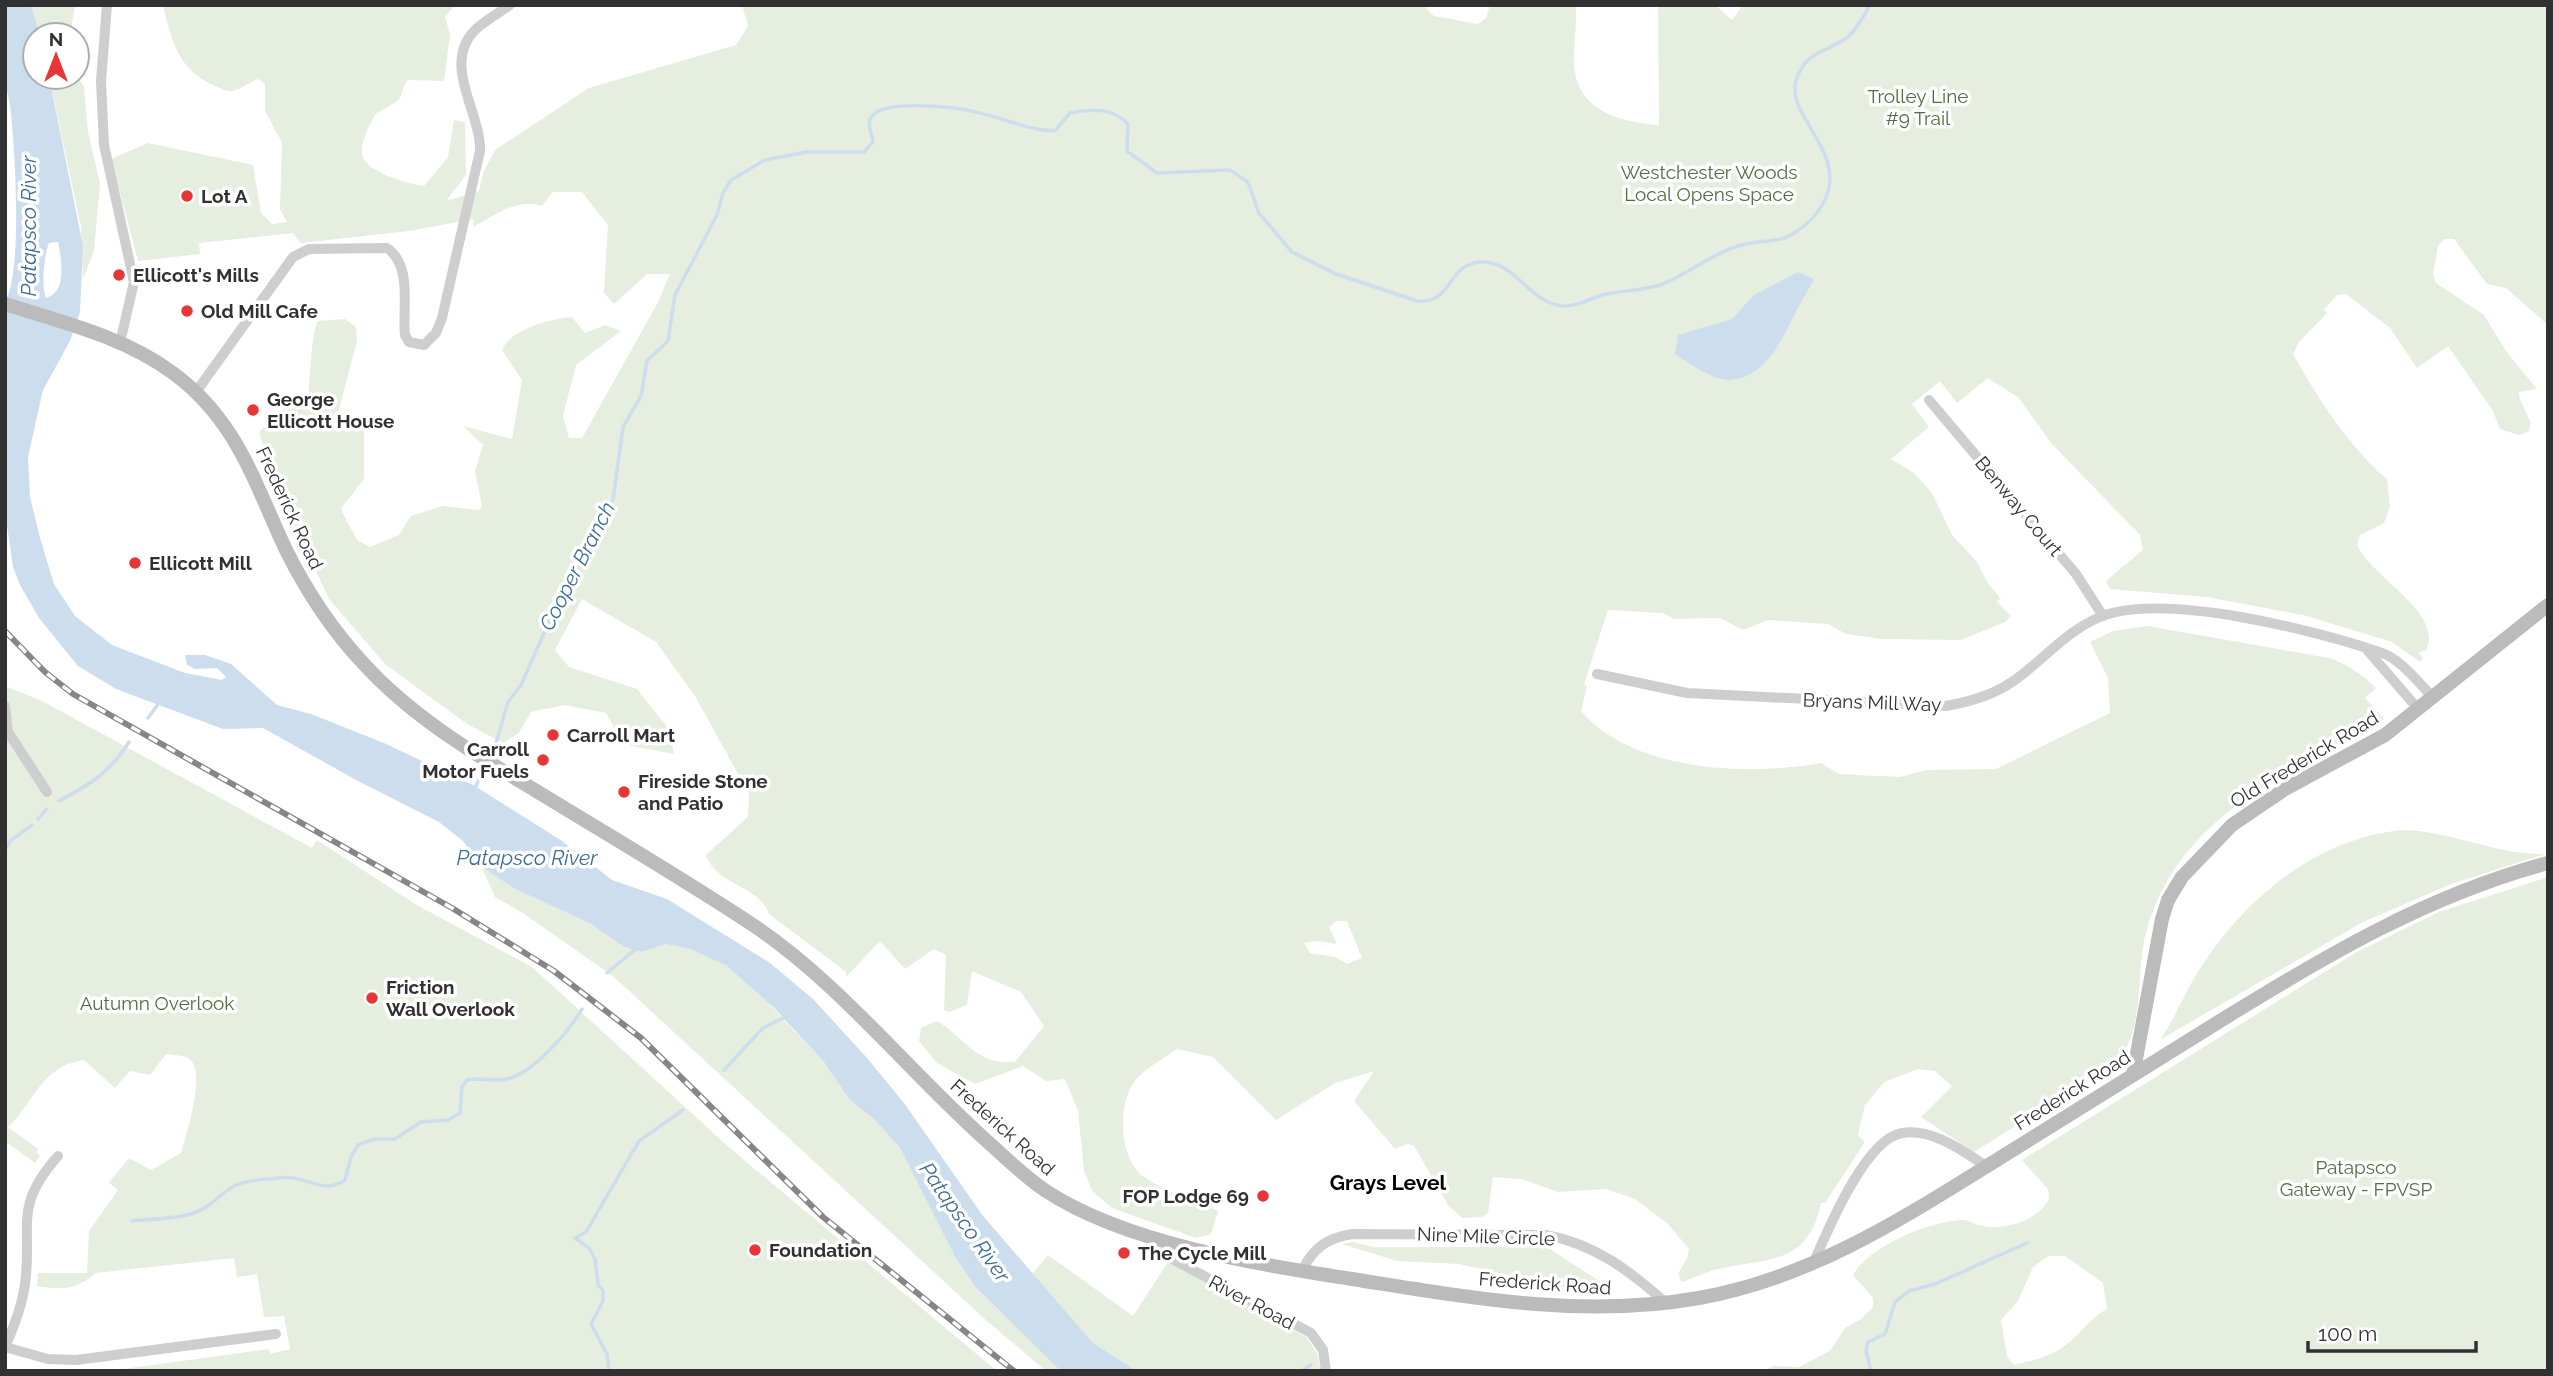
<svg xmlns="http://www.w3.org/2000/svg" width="2553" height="1376" font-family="Raleway,sans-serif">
<rect width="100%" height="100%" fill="#fff"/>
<path fill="#e6eee0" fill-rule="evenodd" d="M31 5H75L70 35H40Z
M163 5H455L445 17 450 34 444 81 408 80C402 86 404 92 399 99 392 107 378 109 373 118 368 126 360 147 362 155 367 173 409 184 424 186L448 157 454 120 465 122 466 175 446 201 479 191 483 173 495 150 589 88 736 45 748 26 742 5H1423L1434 16 1478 24 1486 18 1490 5H1576C1577 24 1574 42 1574 60 1574 110 1618 122 1659 125L1658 5H1715L1732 20 1743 5H2548V325L2506 288 2487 284 2454 239H2444L2438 246 2433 274 2436 283 2484 315 2506 351 2537 389 2519 392 2520 400 2531 423 2529 431 2519 435 2500 429 2493 411 2448 346 2417 368 2390 328 2346 294 2337 295 2324 310 2327 313 2299 342 2293 354C2318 398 2348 446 2387 479L2390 506 2384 523 2360 535 2357 545C2371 577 2445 614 2426 650L2418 653 2423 658 2420 662 2392 642 2303 615 2207 597 2110 589 2106 581 2143 550 2140 535 2051 443 2019 398 1988 378 1957 403 1940 381 1912 404 1929 427 1891 459 1914 473 1932 493 1952 535 1977 562 1987 582 2001 599 1996 601 2011 616 2005 622 1961 640 1882 639 1846 634 1828 624 1768 620 1743 630 1720 618 1674 619 1663 613 1608 610 1584 684 1587 686 1581 711C1633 772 1748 776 1821 763L1839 774 1900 777 1926 770 1996 769 2110 713 2108 678 2090 642 2113 631 2147 626 2329 658C2347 664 2362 674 2376 688L2365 698 2384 719C2289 774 2178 814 2146 933 2135 974 2146 1026 2118 1061 2112 1069 2096 1075 2087 1081 2049 1104 2012 1128 1974 1152L1921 1117 1952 1086 1935 1071 1918 1069 1884 1082 1865 1105 1858 1135 1865 1142 1825 1203H1821C1808 1265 1769 1258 1718 1269 1706 1272 1694 1278 1682 1282L1678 1274 1687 1258 1689 1249 1668 1224 1635 1199 1606 1189 1558 1192 1522 1179 1493 1177 1488 1213 1482 1217 1462 1218 1448 1205 1414 1146 1407 1144 1395 1149 1354 1101 1374 1071 1335 1083 1276 1120 1213 1057 1177 1049C1165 1058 1143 1069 1134 1082 1117 1106 1119 1159 1144 1177 1165 1192 1195 1201 1218 1211L1211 1234 1196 1238 1112 1208 1093 1192 1084 1171 1078 1111 1065 1079 1046 1081 1023 1066 975 1084 937 1063 919 1041 921 1028 937 1021C967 1039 975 1065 1015 1062L1044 1026 1021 992 972 971 967 1005 949 1012 944 1010 946 955 934 949 905 969 880 941 846 977V972L769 914C760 886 716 885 706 855L748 817 749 794 695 696 656 642 582 599 555 650 569 667 637 689 670 731 674 754 627 745 623 743 606 713 564 705 531 712 519 733 503 743 467 724 385 664 329 599 274 480 260 435V431L288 404 306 403 308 399C310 382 311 333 318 321L345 319 356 327 357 341 338 413 341 424 364 428V479L342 507V512L357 540 370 547 399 535 411 516 443 506 479 510 482 506 475 471 483 445 463 426 512 439 522 380 502 350C511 328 552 319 572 317L585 333 605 325 621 331 576 365 563 416 569 438H582L657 304 670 274H647L614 304 604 293 608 225 582 192H553L542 206C516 198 495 215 473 227L474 219 409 231 301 243 293 233 199 243 200 254 138 261 111 159 148 143 253 165 261 213 272 224 287 222 280 209 282 143 265 111V84L258 79C250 82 241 89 233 91 226 92 219 88 213 85 177 68 172 41 163 5ZM1337 921H1347L1362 958 1347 964 1335 957 1310 953 1304 943 1317 941 1337 944 1329 927Z
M77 76 84 87 88 132 100 184 94 251 83 279 81 227 49 77Z
M5 686 42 701 312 848 317 840 415 904 532 967 732 1150 997 1371H109L269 1349 270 1354 290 1349 284 1316 264 1317 257 1274 237 1277 234 1258 96 1273C77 1290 61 1290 37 1286L38 1273H87L89 1231 118 1190 109 1183 129 1158 151 1170 181 1153C186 1135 208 1069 188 1058 182 1055 172 1055 166 1054L150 1075 130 1071 115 1088 84 1060C40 1067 36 1100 8 1127L38 1149 36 1152 40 1156 35 1163 5 1141Z
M2402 830C2451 831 2496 855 2545 854L2451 884 2361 923 2160 1040C2174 1020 2183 996 2196 975 2241 902 2313 839 2402 830Z
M481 866 513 888 591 924 624 947 642 952 666 944 690 949 727 966 749 983 824 1062 849 1099 875 1120 900 1148 955 1257 976 1288 1000 1312 1048 1255 1133 1316 1168 1262 1306 1337 1317 1353 1321 1371H1046L987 1321 614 977 523 913 495 897Z
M2548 877V1371H1764L1773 1366 1799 1367 1830 1351 1845 1328 1861 1319 1873 1307V1298L1853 1275C1869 1246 1930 1221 1962 1220 1970 1220 1975 1225 1983 1226 2006 1230 2038 1221 2049 1199L2048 1189 2022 1160 2357 952 2439 912ZM2048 1256H2065L2103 1283 2107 1309C2092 1317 2086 1327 2074 1338 2057 1355 2036 1360 2014 1365L2007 1356 2001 1320 2018 1301 2033 1267Z
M1353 1242 1374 1247H1547L1607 1286 1580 1291 1459 1264 1397 1261 1342 1244Z"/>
<path fill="#ccdeed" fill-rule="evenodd" d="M5 5H31L40 35H35V77H49L83 246 80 312 70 341 43 390 28 457 30 497 40 538 54 584 75 616 112 645 185 673 222 680 226 677 217 668 195 669 187 665 185 655H205L231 664 277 705 311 714 384 743 475 786 562 841 612 880 667 899 770 963 813 999 867 1058 904 1103 983 1216 1093 1343 1136 1371H1061L976 1288 955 1257 900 1148 875 1120 849 1099 824 1062 774 1008 727 966 690 949 666 944 642 952 624 947 591 924 513 888 481 866 463 841 439 822 356 780 263 728 223 729 116 689 78 666 39 618 20 585 13 567 5 511V302C23 273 15 144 10 106 9 98 6 89 5 80 4 55 5 30 5 5ZM58 242C61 258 68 292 46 298 41 286 44 254 49 243Z
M1798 272 1814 279C1809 290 1803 298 1798 308 1783 336 1768 378 1729 380 1711 380 1690 363 1675 354L1678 335 1732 319 1754 295Z"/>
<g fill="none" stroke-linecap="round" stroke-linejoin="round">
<path stroke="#ccdeed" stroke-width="3.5" d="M148 718 159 703
M496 743 508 702 521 685 564 588 600 532 613 499 623 427 641 396 647 361 668 341 675 295 717 215 723 193 731 180 765 160 807 152H864L873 142C872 134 866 123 872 116 884 99 956 107 976 112 1004 118 1026 130 1055 131L1070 113C1092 109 1112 107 1128 124L1127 151 1157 173 1230 170 1248 182 1259 213 1292 252 1336 274 1417 301C1453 304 1446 265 1480 262 1515 260 1528 302 1562 306 1576 307 1589 299 1603 295 1621 290 1642 291 1660 285 1689 274 1716 250 1746 244 1762 240 1778 243 1793 234 1806 226 1818 214 1825 200 1848 150 1782 114 1797 77 1808 51 1824 53 1845 39 1856 31 1863 17 1870 5
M475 788 480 777
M59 801C89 785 111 772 129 742
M38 819 47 809
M5 850 10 841 32 825
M607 973 638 947
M724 1070 763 1028 785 1017
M132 1221C152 1219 173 1219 191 1214 210 1209 220 1193 236 1185 248 1179 266 1180 279 1178 307 1174 322 1196 345 1180L351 1157 358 1145 374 1139H395L421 1122 448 1120 460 1113 462 1087 467 1080C480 1077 493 1082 506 1079 532 1075 569 1031 582 1009
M609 1371 607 1354 591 1324 603 1301V1290L598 1285 595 1259 589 1248 575 1238 586 1232 639 1141 683 1110
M1301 1371 1311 1365
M1871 1371 1866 1351 1868 1342 1885 1334 1895 1302 1909 1291 1935 1284 2027 1243"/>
<path stroke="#cecece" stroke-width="10" d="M107 5 101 81 104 145 134 282 120 343
M196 392 293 257 309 249 387 248C413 266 402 308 405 335L409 342 424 345 436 333 442 318 480 151C481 112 442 66 474 31 484 21 499 13 510 5
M1929 400 2076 574 2103 616
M2368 651 2419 710
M1597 674 1687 693 1946 706C1973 701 1997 694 2019 677 2047 656 2067 631 2100 617 2163 591 2318 631 2382 653 2401 659 2420 685 2434 698
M5 706 8 732 47 792
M1165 1241 1174 1260 1311 1333 1323 1350 1326 1371
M1813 1264C1827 1232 1865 1139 1902 1133 1932 1128 1963 1151 1986 1166
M1302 1271C1313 1248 1327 1238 1352 1234L1546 1235C1595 1244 1630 1271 1666 1303
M5 1347 48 1359 76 1360 276 1334
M5 1347C14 1327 22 1306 25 1284 33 1225 12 1208 58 1156"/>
<path stroke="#bbb" stroke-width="14" d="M5 304C62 322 125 337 173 373 237 420 254 482 286 550 306 590 332 630 363 663 411 716 473 753 533 789 607 834 682 878 753 925 840 983 910 1073 988 1142 1007 1159 1025 1177 1046 1191 1127 1244 1257 1264 1352 1279 1467 1297 1582 1319 1699 1298 1812 1278 1905 1217 2000 1158 2074 1112 2147 1066 2220 1021 2325 956 2428 895 2548 863
M2133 1075 2162 919 2168 900 2182 877 2232 825 2285 789 2385 735 2548 605"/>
<g stroke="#868686" stroke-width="6">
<path id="rail" d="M5 631 45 672 73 694 452 908 554 971 641 1038 823 1217 1014 1371"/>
</g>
<use href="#rail" stroke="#fff" stroke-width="3.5" stroke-dasharray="10" stroke-linecap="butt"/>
</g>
<g fill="#e63635" stroke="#fff" stroke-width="2.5">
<circle cx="187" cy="196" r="7"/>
<circle cx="119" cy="275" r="7"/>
<circle cx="187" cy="311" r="7"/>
<circle cx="253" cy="410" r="7"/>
<circle cx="135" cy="563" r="7"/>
<circle cx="553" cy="735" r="7"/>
<circle cx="543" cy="760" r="7"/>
<circle cx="624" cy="792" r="7"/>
<circle cx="372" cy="998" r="7"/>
<circle cx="1263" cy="1196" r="7"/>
<circle cx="755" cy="1250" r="7"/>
<circle cx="1124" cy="1253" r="7"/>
</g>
<g text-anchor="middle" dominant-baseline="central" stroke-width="7" stroke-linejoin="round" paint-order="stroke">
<g font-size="19" fill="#506e3e" stroke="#fff">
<text x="1918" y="96">Trolley Line<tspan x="1918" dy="22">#9 Trail</tspan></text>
<text x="1709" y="172">Westchester Woods<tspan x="1709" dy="22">Local Opens Space</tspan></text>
<text x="157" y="1003">Autumn Overlook</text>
<text x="2356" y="1167">Patapsco<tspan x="2356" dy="22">Gateway - FPVSP</tspan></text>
</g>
<g font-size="19" font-weight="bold" fill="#313131" stroke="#fff" text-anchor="start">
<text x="201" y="196">Lot A</text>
<text x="133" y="275">Ellicott's Mills</text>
<text x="201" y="311">Old Mill Cafe</text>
<text x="267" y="399">George<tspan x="267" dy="22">Ellicott House</tspan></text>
<text x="149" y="563">Ellicott Mill</text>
<text x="567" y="735">Carroll Mart</text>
<text x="529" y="749" text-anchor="end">Carroll<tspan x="529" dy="22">Motor Fuels</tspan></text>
<text x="638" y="781">Fireside Stone<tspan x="638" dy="22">and Patio</tspan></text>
<text x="386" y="987">Friction<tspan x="386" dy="22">Wall Overlook</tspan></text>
<text x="1249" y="1196" text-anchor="end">FOP Lodge 69</text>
<text x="769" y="1250">Foundation</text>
<text x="1138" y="1253">The Cycle Mill</text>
</g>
<g font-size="19" fill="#313131" stroke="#fff">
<text transform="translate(2019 506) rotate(50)">Benway Court</text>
<text transform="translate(290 508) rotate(65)">Frederick Road</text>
<text transform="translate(1872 702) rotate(2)">Bryans Mill Way</text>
<text transform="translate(2304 759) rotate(-31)">Old Frederick Road</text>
<text transform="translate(2072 1090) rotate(-32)">Frederick Road</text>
<text transform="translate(1003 1127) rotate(42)">Frederick Road</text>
<text transform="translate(1486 1236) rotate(2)">Nine Mile Circle</text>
<text transform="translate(1545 1283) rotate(4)">Frederick Road</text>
<text transform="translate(1252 1302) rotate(28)">River Road</text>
</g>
<g font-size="21" font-style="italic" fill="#3e6c95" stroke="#fff">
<text transform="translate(28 226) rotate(-90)">Patapsco River</text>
<text transform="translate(577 566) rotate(-63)">Cooper Branch</text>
<text x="527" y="857">Patapsco River</text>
<text transform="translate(965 1222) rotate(55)">Patapsco River</text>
</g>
<g font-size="21" font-weight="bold" fill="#000" stroke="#fff">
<text x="1388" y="1182">Grays Level</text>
</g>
</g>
<rect width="2553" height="1376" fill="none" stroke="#313131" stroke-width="14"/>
<g transform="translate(56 56)"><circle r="33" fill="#ffffff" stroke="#adadad" stroke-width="2"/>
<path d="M0-5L12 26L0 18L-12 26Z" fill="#e63635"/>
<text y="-10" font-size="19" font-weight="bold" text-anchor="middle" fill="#313131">N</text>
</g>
<path d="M2308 1341v10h168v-10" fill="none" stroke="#313131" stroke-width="3.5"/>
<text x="2318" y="1341" font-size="21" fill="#313131" stroke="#ffffff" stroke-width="5" paint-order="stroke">100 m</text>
</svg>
